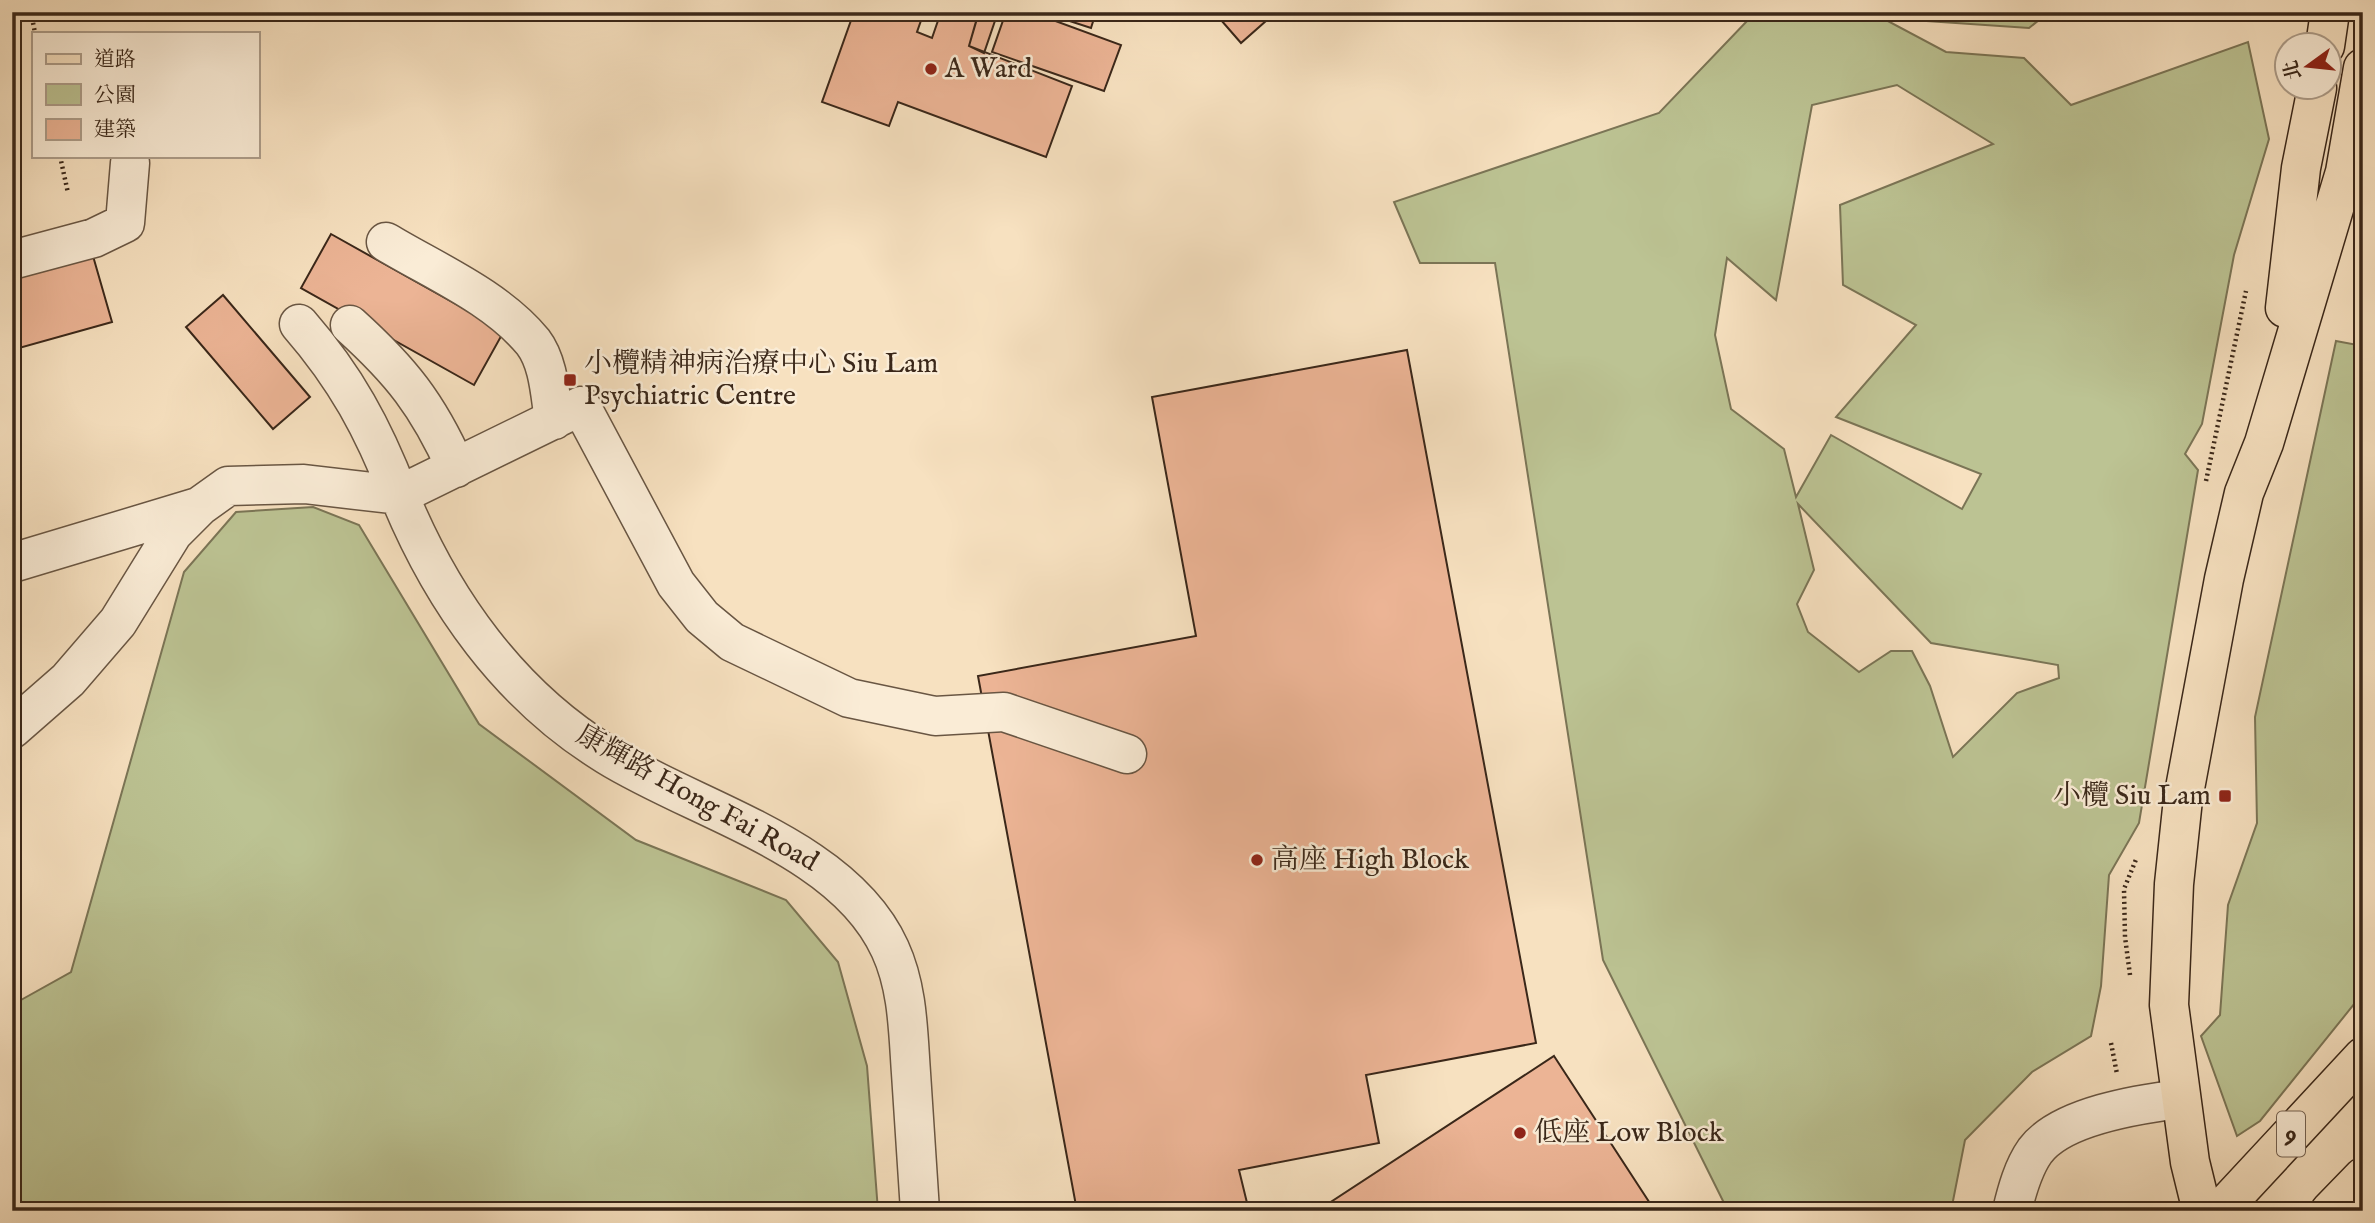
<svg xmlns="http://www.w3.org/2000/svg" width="2375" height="1223" font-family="'IM FELL English','Noto Serif TC',serif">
<rect width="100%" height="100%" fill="#f7e1c0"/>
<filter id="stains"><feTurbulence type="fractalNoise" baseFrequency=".00286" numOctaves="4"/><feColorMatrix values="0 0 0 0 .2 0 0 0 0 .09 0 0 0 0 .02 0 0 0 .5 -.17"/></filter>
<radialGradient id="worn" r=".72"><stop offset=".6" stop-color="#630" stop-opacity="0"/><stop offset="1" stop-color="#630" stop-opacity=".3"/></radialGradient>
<path fill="#bcc393" stroke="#7b7556" stroke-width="2" fill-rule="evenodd" d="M1799 12H1871L1946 52 2024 58 2071 105 2248 42 2269 139 2234 255 2202 424 2185 454 2198 470 2139 823 2109 875 2101 986 2091 1036 2032 1072 1965 1140 1951 1211H1728L1603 960 1495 263H1420L1394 202 1659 113 1748 20ZM1897 85 1993 144 1840 205 1843 285 1916 325 1836 417 1981 474 1962 509 1831 435 1796 497 1784 449 1731 409 1715 335 1727 258 1776 300 1812 105ZM1798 504 1931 643 2058 665 2059 678 2017 693 1953 757 1930 686 1912 651H1891L1859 672 1808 632 1797 604 1814 570Z
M1906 12H2049L2029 28 1912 20Z
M2336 341 2363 346V993L2260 1121 2237 1136 2201 1036 2220 1015 2228 905 2257 823 2255 717Z
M313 507 359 525 479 724 636 840 786 900 838 962 867 1066 878 1211H12V1005L71 972 184 572 236 512Z"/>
<path fill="#ecb495" stroke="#3a2719" stroke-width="2" d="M854 12H924L917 32 932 38 941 12H961L977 18 969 46 1072 86 1046 157 898 102 889 126 822 102Z
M979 12H998L984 53 969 46Z
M1006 12H1031L1121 45 1104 91 992 52Z
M1042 12H1096L1091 28Z
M1214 12H1276L1241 43Z
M331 234 504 331 474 385 301 288Z
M93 256 112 322 12 350V278Z
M223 295 310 397 273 429 186 327Z
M1407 350 1536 1043 1366 1075 1379 1143 1239 1170 1249 1211H1077L978 676 1196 636 1152 397Z
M1554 1056 1655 1211H1317Z"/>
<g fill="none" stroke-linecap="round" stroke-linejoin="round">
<g stroke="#695643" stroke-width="41">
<path id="minor" d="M386 242C434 271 496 297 533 342 549 363 550 395 554 420
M12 260 94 238 125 223 130 163
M350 325C401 371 428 405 456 468
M12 563 198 507
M12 729 68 680 118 622 173 533 200 506 228 486 304 484 399 495C373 428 346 378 299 324
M920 1211C917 1165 914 1119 911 1073 908 1031 908 988 890 949 844 847 697 811 607 755 509 695 442 600 399 495L581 406 676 584 702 617 732 642 849 698 935 716 1004 712 1127 754
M2012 1211C2017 1190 2023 1168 2035 1151 2061 1116 2140 1104 2180 1099"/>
</g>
<g stroke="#3a2719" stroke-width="41">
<path id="major" d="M2325 46 2330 12
M2285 308 2301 168 2317 88
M2202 1211 2190 1162 2169 1005 2174 884 2183 799 2224 579 2244 493 2264 443 2345 172 2363 68"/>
</g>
<g stroke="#3a2719" stroke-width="41">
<path id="highway" d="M2220 1211 2363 1057
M2330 1211 2363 1177"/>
</g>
<path stroke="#3a2719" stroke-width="4.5" stroke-dasharray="2 3.5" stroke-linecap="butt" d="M31 12 35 33
M60 156 68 193
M2206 481 2246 291
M2130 975 2125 937 2124 889 2137 857
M2111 1043 2117 1074"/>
<use href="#minor" stroke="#faecd6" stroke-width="38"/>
<use href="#major" stroke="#f7e1c0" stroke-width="38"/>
<use href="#highway" stroke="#f7e1c0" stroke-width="38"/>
</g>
<g fill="#8f2418" stroke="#faecd6" stroke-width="2.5">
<circle cx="931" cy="69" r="7"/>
<rect x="563" y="373" width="14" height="14" rx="3.5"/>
<rect x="2218" y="789" width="14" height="14" rx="3.5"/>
<circle cx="1257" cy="860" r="7"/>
<circle cx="1520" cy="1133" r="7"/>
</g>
<g text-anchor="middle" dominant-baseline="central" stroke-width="5" stroke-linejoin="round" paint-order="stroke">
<rect fill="#faecd6" stroke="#746252" stroke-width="2" x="2277" y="1111.5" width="28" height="45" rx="5"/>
<g font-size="26" font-weight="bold" fill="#3a2719">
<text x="2291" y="1134">9</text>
</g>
<g font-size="28" fill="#3a2719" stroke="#faecd6" text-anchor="start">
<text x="945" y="69">A Ward</text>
<text x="584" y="364">小欖精神病治療中心 Siu Lam<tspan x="584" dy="32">Psychiatric Centre</tspan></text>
<text x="2211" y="796" text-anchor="end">小欖 Siu Lam</text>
<text x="1271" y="860">高座 High Block</text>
<text x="1534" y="1133">低座 Low Block</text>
</g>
<g font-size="28" fill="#3a2719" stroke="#faecd6">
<text transform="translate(697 799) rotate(29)">康輝路 Hong Fai Road</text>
</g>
</g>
<rect width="2375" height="1223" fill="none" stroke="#f7e1c0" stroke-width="42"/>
<rect x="14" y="14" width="2347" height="1195" fill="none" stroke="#3a2719" stroke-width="3.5"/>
<rect x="21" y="21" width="2333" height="1181" fill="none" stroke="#3a2719" stroke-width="2"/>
<rect x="32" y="32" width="228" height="126" fill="#faecd6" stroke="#ad9d8a" stroke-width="2"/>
<rect x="46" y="54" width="35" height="10" fill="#f7e1c0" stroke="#ad9d8a" stroke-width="2"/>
<text x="94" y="66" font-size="21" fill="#3a2719">道路</text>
<rect x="46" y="84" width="35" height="21" fill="#bcc393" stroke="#ad9d8a" stroke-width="2"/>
<text x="94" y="102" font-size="21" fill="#3a2719">公園</text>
<rect x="46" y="119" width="35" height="21" fill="#ecb495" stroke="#ad9d8a" stroke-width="2"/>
<text x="94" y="136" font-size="21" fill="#3a2719">建築</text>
<g transform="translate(2308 66) rotate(255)"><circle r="33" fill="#faecd6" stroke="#ad9d8a" stroke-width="2"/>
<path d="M0-5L12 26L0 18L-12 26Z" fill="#8f2418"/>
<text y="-10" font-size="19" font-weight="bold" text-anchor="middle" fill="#3a2719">北</text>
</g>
<rect width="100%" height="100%" filter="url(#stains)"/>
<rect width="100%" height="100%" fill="url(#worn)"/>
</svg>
